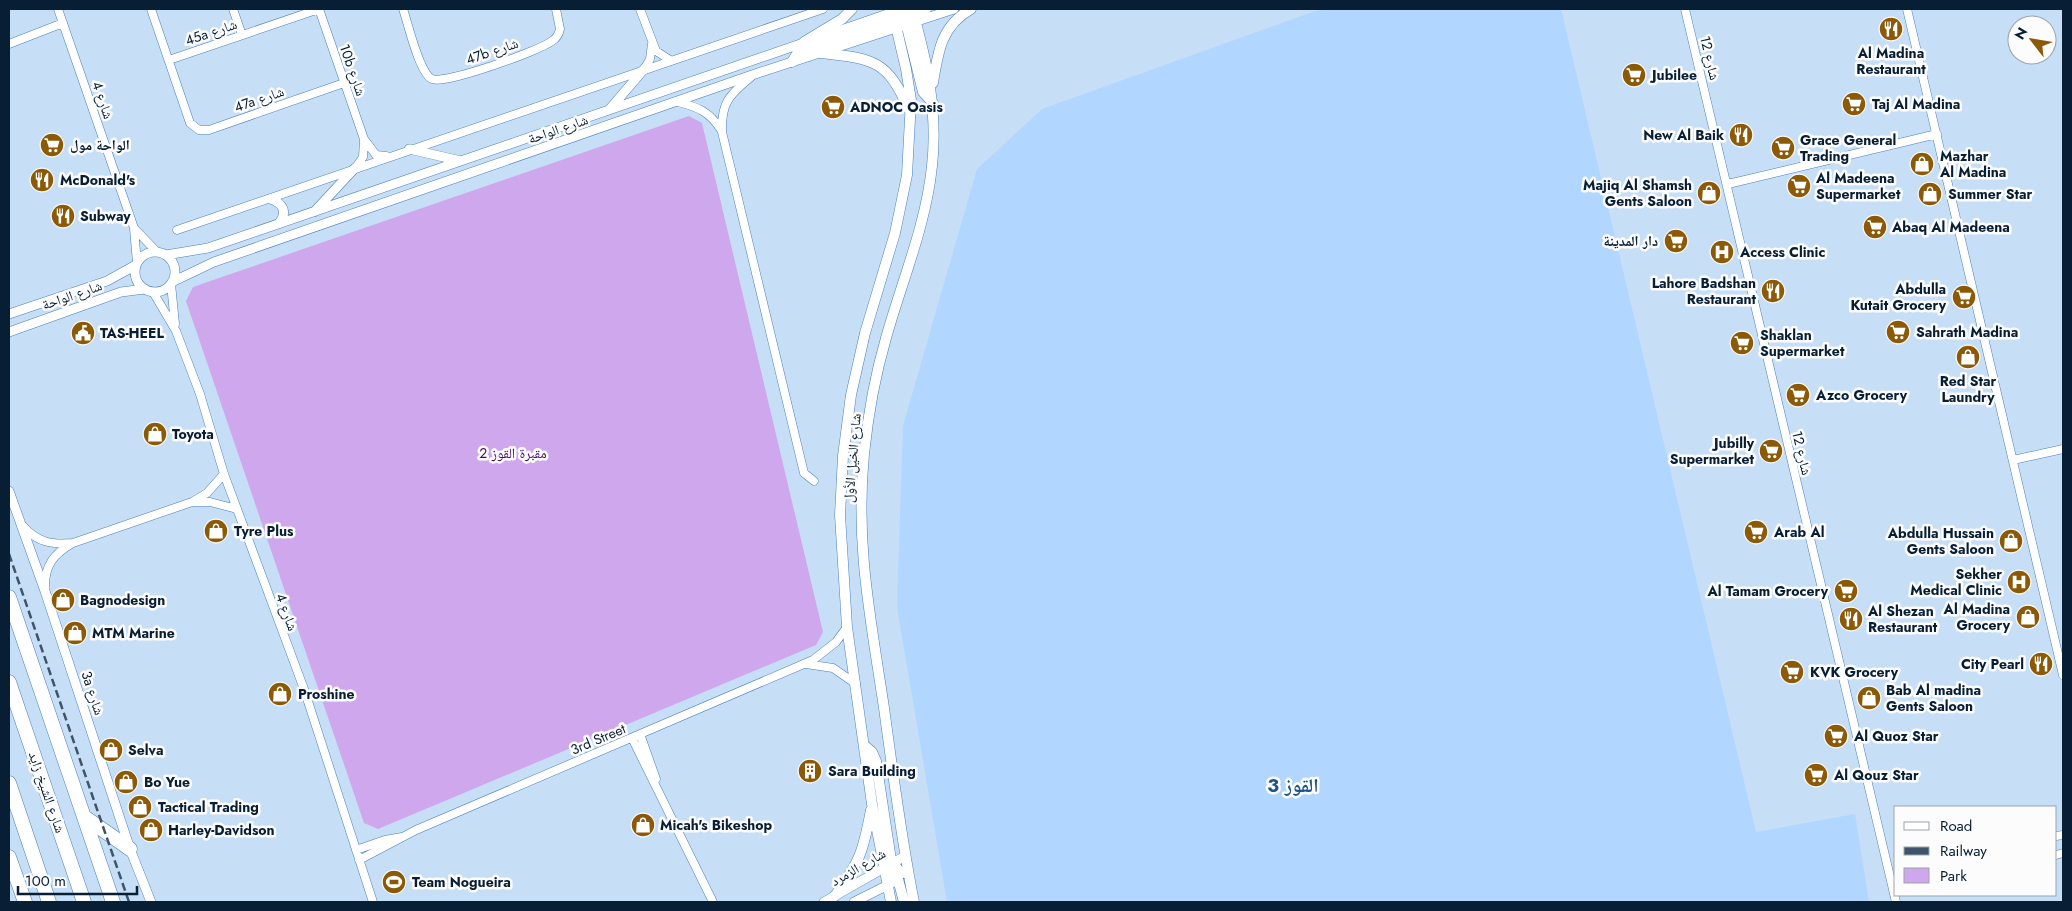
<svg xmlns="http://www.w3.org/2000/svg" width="2072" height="911" font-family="Jost,'Noto Naskh Arabic',sans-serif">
<rect width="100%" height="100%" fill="#c7def7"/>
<path fill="#b1d6ff" d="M1321 9H1561L1756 832 1855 814 1869 902H947L897 607 903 426 977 169 1042 109Z"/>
<path fill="#cfa7ed" d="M689 116 702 123 823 632 816 645 378 829 364 823 186 301 193 287Z"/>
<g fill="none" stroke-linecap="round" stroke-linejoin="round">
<g stroke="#4a81b9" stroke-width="9">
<path id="minor" d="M58 9 134 228 157 252
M151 9 190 123 199 130H209L344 83
M233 9 242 35
M319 9 364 139 376 155 386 156
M403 9C408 23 419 73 432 79 444 85 539 51 552 41 557 38 559 34 560 29L556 9
M640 9 656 51 670 60
M1685 9 1896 902
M1907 9 2063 675
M9 44 63 23
M169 60 319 9
M645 68 650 59 652 44
M751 77C729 95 721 103 722 132L804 473 814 481
M678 102C698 107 710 112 721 130
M356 167 363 157 364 141
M1728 184 1937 134
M134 228 137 263
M177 230 823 9
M171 284 175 324
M153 292 176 331 200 394 224 474 304 689 373 902
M2013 460 2063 449
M194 502H210L237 509
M23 526C37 542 51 545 73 543L192 502 207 493 224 474
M45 586C45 565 54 554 71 544
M806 664 833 668 856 684
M640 734 656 779
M632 738 713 902
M2056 836 2063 835
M356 850 385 840 402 837
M2056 855 2063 853
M359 860 416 830 813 660 836 642 847 627"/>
</g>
<g stroke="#4a81b9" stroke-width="10">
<path id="tertiary" d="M609 110 645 68
M409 149 461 161
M270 199C283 203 288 212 279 223
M314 212 355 168
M135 272a20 20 0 1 1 40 0a20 20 0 1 1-40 0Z
M166 255 208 248 902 9
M172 282 214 262 755 74 954 9
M9 314 107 281 136 265
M9 332 121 292 145 289
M9 491 45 591 130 849 151 902
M824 902 905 856
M854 902 892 883"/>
</g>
<g stroke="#4a81b9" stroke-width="11">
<path id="secondary" d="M912 9C927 61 938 112 932 166 926 225 902 281 886 338 875 376 868 415 864 454 855 545 871 620 884 708 893 773 901 838 914 902
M899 13 905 19 923 92 933 103
M908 17 926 9
M804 42 842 19 852 9
M821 53C873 59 887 59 909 110
M792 62 797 54 899 18 910 9
M933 83C938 52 941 26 971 9
M865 746 872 752 876 761 891 860 899 871 908 874
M888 869 898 879 904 902
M835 896C860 861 863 852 871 810
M891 902 872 804 847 627 840 515 843 456 851 395 865 333 895 233 907 175 911 100 906 69 892 9"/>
</g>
<g stroke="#4a81b9" stroke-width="15">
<path id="motorway" d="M9 597 113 902
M9 682 84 902
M9 783 49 902
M86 818 130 849
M9 857 25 902"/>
</g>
<use href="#minor" stroke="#fff" stroke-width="8"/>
<use href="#tertiary" stroke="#fff" stroke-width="9"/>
<use href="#secondary" stroke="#fff" stroke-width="10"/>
<use href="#motorway" stroke="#fff" stroke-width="14"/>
<path stroke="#3d546a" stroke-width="2.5" stroke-dasharray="8 4" stroke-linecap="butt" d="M9 554 129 902"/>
</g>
<defs>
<g id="restaurant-disc" transform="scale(1.25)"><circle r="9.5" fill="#8c5a06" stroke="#fcfcfc"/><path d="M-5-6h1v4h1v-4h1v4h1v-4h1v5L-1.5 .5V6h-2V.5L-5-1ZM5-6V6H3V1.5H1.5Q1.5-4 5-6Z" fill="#fff"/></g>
<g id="supermarket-disc" transform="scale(1.25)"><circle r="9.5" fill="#8c5a06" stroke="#fcfcfc"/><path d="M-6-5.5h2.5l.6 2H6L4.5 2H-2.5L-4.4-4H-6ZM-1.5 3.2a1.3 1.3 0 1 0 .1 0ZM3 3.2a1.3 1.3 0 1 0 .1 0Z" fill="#fff"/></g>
<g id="shop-disc" transform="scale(1.25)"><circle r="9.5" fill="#8c5a06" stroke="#fcfcfc"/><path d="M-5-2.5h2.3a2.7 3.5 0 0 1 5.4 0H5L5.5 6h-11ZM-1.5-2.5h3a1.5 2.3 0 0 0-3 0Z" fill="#fff"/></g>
<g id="hospital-disc" transform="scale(1.25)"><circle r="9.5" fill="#8c5a06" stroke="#fcfcfc"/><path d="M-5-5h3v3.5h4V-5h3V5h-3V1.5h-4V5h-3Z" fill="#fff"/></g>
<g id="civic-disc" transform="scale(1.25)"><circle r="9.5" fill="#8c5a06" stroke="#fcfcfc"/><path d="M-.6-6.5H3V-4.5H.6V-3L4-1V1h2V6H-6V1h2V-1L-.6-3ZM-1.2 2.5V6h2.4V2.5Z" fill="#fff"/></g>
<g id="building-disc" transform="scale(1.25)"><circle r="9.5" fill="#8c5a06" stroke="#fcfcfc"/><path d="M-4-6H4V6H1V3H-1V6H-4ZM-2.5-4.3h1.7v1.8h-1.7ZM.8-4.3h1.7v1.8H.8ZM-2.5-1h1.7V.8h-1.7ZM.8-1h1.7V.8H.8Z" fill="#fff"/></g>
<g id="stadium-disc" transform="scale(1.25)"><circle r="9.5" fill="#8c5a06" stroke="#fcfcfc"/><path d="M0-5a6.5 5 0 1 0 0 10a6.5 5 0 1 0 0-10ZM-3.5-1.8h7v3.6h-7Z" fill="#fff"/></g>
</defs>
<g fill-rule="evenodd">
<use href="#restaurant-disc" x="1891" y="29"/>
<use href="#supermarket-disc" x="1634" y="75"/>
<use href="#supermarket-disc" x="1854" y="104"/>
<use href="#supermarket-disc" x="833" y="107"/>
<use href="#restaurant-disc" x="1741" y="135"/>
<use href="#supermarket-disc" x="52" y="145"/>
<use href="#supermarket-disc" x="1783" y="148"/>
<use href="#shop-disc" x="1922" y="164"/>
<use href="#restaurant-disc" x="42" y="180"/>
<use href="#supermarket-disc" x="1799" y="186"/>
<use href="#shop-disc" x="1709" y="193"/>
<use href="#shop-disc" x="1930" y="194"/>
<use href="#restaurant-disc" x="63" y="216"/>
<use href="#supermarket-disc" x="1875" y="227"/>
<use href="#supermarket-disc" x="1676" y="241"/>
<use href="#hospital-disc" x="1722" y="252"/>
<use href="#restaurant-disc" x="1773" y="291"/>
<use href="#supermarket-disc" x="1964" y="297"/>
<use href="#supermarket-disc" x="1898" y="332"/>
<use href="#civic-disc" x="83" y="333"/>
<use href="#supermarket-disc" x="1742" y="343"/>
<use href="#shop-disc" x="1968" y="357"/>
<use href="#supermarket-disc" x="1798" y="395"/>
<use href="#shop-disc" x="155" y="434"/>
<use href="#supermarket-disc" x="1771" y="451"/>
<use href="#shop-disc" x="216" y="531"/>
<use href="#supermarket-disc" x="1756" y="532"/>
<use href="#shop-disc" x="2011" y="541"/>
<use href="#hospital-disc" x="2019" y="582"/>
<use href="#supermarket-disc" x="1846" y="591"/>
<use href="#shop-disc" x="63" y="600"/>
<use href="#shop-disc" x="2028" y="617"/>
<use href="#restaurant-disc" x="1851" y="619"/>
<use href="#shop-disc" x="75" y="633"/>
<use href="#restaurant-disc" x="2041" y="664"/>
<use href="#supermarket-disc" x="1792" y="672"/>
<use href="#shop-disc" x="280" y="694"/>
<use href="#shop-disc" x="1869" y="698"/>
<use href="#supermarket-disc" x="1836" y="736"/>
<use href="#shop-disc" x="111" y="750"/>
<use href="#building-disc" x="810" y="771"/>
<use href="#supermarket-disc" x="1816" y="775"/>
<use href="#shop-disc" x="126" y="782"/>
<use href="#shop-disc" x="140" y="807"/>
<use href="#shop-disc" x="643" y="825"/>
<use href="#shop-disc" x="151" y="830"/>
<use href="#stadium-disc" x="394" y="882"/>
</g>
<g text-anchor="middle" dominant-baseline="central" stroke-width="5" stroke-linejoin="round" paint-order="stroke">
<g font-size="14" fill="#071e34" stroke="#fcfcfc">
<text transform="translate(211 32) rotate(-19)">45a شارع</text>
<text transform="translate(492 51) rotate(-19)">47b شارع</text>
<text transform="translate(1710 58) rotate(77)">شارع 12</text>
<text transform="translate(353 70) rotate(71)">10b شارع</text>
<text transform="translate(259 99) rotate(-19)">47a شارع</text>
<text transform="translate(103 100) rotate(71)">شارع 4</text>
<text transform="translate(558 129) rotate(-19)">شارع الواحة</text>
<text transform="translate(72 295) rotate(-19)">شارع الواحة</text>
<text transform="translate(1802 453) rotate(77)">شارع 12</text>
<text transform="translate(852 458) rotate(-85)">شارع الخيل الأول</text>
<text transform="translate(287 612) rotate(70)">شارع 4</text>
<text transform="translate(93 693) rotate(72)">3a شارع</text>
<text transform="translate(598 739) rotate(-23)">3rd Street</text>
<text transform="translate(47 792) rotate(71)">شارع الشيخ زايد</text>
<text transform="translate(858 867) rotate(-30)">شارع الزمرد</text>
</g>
<g font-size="14" font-weight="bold" fill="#071e34" stroke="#fcfcfc" text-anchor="start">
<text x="1891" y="53" text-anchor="middle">Al Madina<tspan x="1891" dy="16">Restaurant</tspan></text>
<text x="1652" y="75">Jubilee</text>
<text x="1872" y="104">Taj Al Madina</text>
<text x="850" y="107">ADNOC Oasis</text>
<text x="1724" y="135" text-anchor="end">New Al Baik</text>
<text x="1800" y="140">Grace General<tspan x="1800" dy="16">Trading</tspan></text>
<text x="70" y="145">الواحة مول</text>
<text x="1940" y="156">Mazhar<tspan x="1940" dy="16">Al Madina</tspan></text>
<text x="1816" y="178">Al Madeena<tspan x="1816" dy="16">Supermarket</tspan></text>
<text x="60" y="180">McDonald's</text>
<text x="1692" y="185" text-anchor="end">Majiq Al Shamsh<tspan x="1692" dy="16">Gents Saloon</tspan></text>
<text x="1948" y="194">Summer Star</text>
<text x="80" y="216">Subway</text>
<text x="1892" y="227">Abaq Al Madeena</text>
<text x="1658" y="241" text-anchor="end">دار المدينة</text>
<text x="1740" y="252">Access Clinic</text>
<text x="1756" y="283" text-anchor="end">Lahore Badshan<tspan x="1756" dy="16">Restaurant</tspan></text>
<text x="1946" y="289" text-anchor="end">Abdulla<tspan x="1946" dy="16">Kutait Grocery</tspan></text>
<text x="1916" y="332">Sahrath Madina</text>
<text x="100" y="333">TAS-HEEL</text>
<text x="1760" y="335">Shaklan<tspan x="1760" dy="16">Supermarket</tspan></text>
<text x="1968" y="381" text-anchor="middle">Red Star<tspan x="1968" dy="16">Laundry</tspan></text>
<text x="1816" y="395">Azco Grocery</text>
<text x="172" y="434">Toyota</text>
<text x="1754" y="443" text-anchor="end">Jubilly<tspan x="1754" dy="16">Supermarket</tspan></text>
<text x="234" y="531">Tyre Plus</text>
<text x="1774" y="532">Arab Al</text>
<text x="1994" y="533" text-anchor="end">Abdulla Hussain<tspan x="1994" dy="16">Gents Saloon</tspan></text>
<text x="2002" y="574" text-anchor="end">Sekher<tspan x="2002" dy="16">Medical Clinic</tspan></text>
<text x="1828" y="591" text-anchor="end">Al Tamam Grocery</text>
<text x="80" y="600">Bagnodesign</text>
<text x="2010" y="609" text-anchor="end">Al Madina<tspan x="2010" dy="16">Grocery</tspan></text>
<text x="1868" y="611">Al Shezan<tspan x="1868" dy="16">Restaurant</tspan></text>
<text x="92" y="633">MTM Marine</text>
<text x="2024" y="664" text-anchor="end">City Pearl</text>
<text x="1810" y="672">KVK Grocery</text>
<text x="1886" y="690">Bab Al madina<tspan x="1886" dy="16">Gents Saloon</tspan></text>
<text x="298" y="694">Proshine</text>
<text x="1854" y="736">Al Quoz Star</text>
<text x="128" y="750">Selva</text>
<text x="828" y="771">Sara Building</text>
<text x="1834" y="775">Al Qouz Star</text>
<text x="144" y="782">Bo Yue</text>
<text x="158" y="807">Tactical Trading</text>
<text x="660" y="825">Micah's Bikeshop</text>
<text x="168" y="830">Harley-Davidson</text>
<text x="412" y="882">Team Nogueira</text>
</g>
<g font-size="14" fill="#4b0b6b" stroke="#fcfcfc">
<text x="513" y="453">مقبرة القوز 2</text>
</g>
<g font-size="19" font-weight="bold" fill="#1e568b" stroke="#fcfcfc">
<text x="1293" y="785">القوز 3</text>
</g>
</g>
<rect width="2072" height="911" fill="none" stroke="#071e34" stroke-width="20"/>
<rect x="1894" y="806" width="162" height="90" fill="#fcfcfc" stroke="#9aa3ac"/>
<rect x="1904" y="822" width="25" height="8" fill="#ffffff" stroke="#9aa3ac"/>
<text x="1940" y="831" font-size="15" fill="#071e34">Road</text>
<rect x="1904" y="847" width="25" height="8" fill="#3d546a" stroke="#9aa3ac"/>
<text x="1940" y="856" font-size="15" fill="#071e34">Railway</text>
<rect x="1904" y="868" width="25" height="15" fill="#cfa7ed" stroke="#9aa3ac"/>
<text x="1940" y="881" font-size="15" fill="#071e34">Park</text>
<g transform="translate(2032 40) rotate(301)"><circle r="24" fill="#fcfcfc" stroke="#9aa3ac"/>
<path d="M0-4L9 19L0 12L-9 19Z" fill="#8c5a06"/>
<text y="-8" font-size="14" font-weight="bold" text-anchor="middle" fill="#071e34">N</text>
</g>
<path d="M18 886v8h119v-8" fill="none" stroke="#071e34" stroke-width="2.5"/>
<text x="25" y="886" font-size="15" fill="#071e34" stroke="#fcfcfc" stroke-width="4" paint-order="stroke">100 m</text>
</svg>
